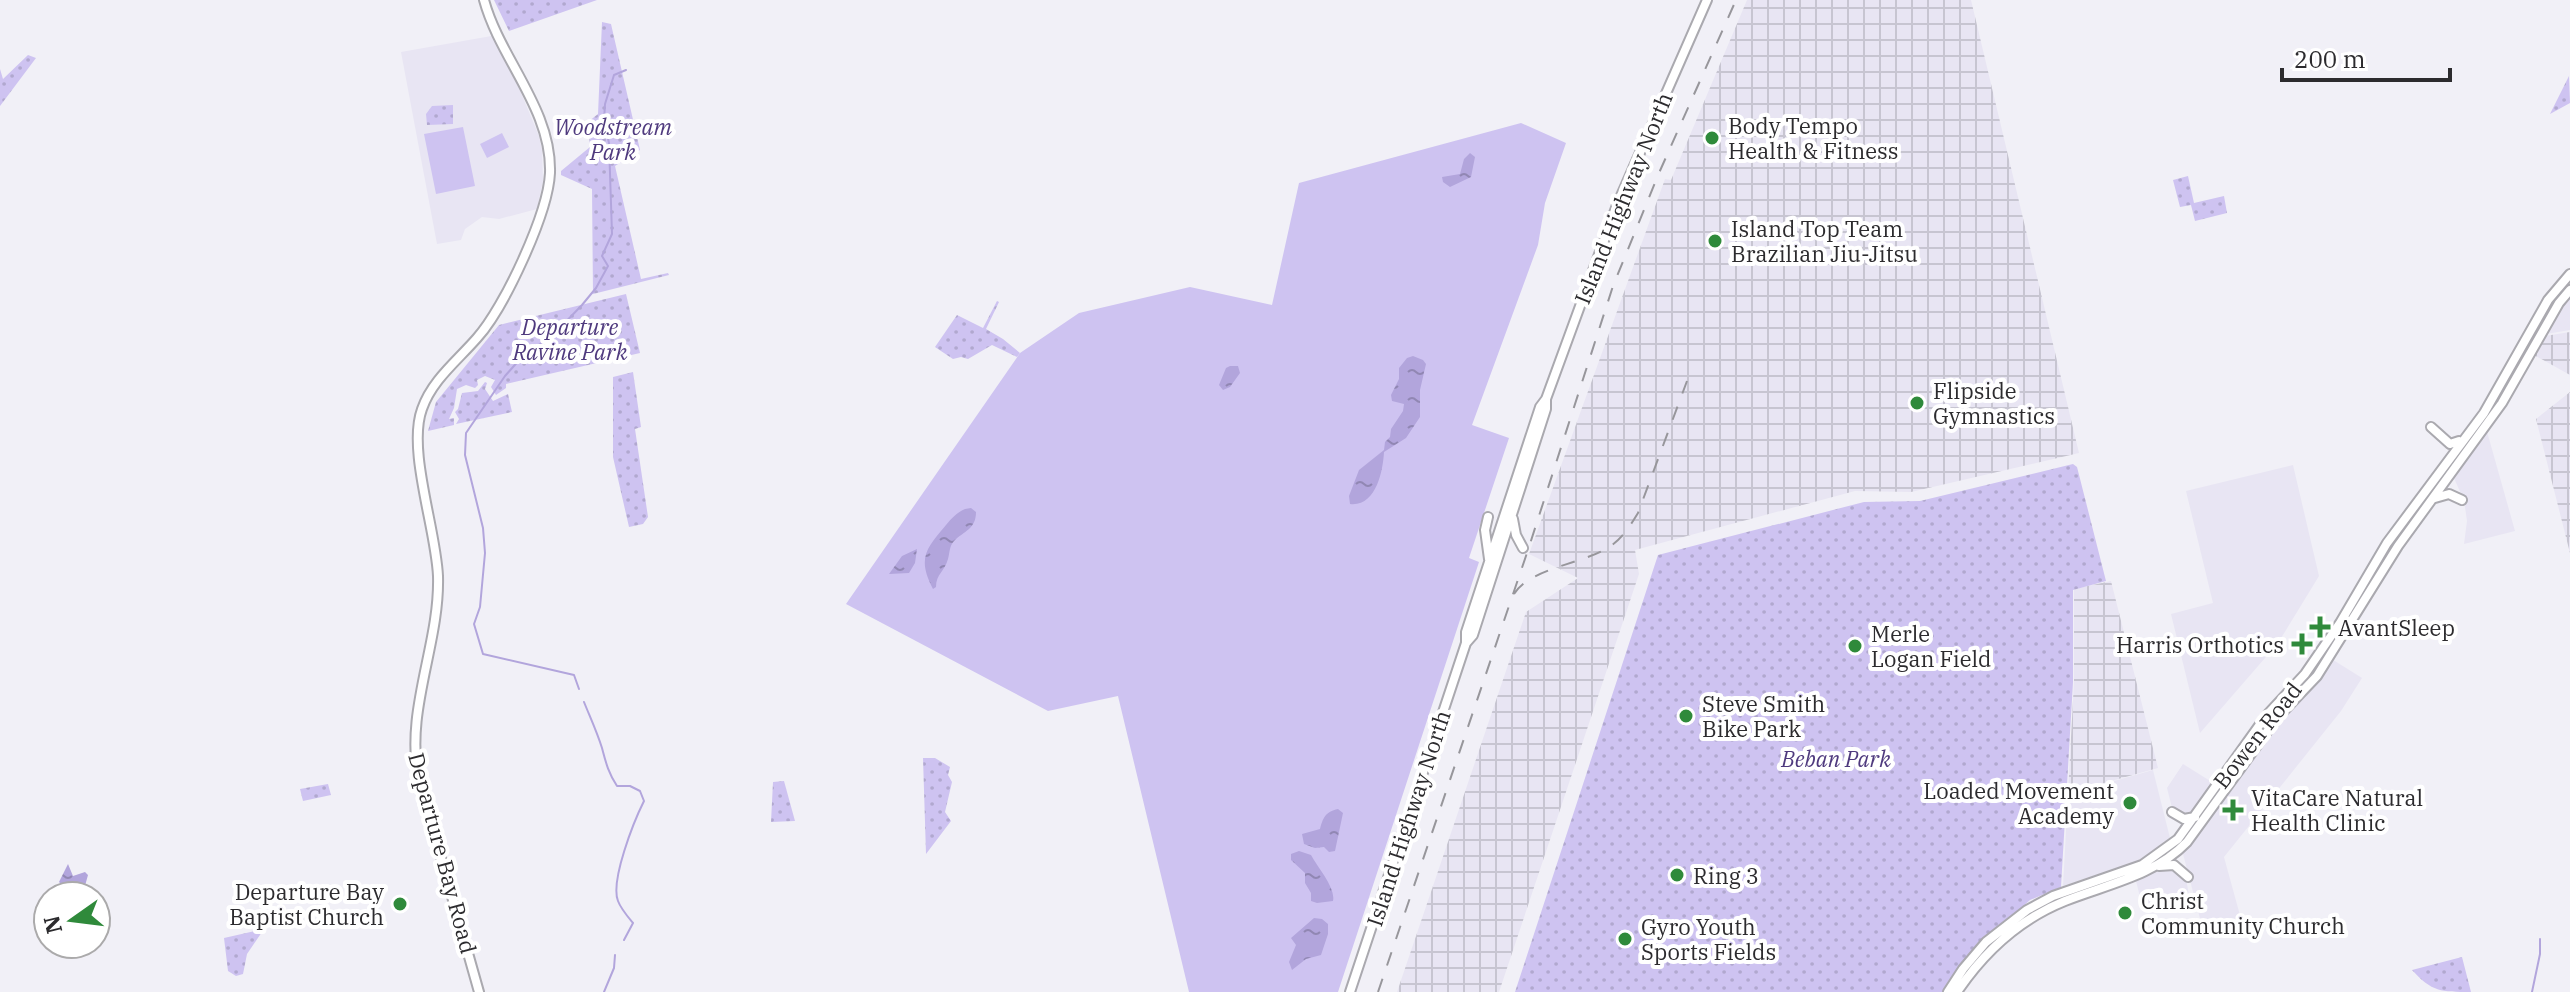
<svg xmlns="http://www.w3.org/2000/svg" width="2570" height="992" font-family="'IBM Plex Serif',serif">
<defs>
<pattern id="industrial-grid" width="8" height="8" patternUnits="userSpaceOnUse" patternTransform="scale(2)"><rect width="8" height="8" fill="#e8e5f3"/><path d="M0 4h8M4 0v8" fill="none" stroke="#c7c5d1"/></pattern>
<pattern id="park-dots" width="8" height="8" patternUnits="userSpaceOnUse" patternTransform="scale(2)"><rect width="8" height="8" fill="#cec3f1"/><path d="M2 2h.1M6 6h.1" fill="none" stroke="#b1a8cf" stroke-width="1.8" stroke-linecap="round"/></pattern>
<pattern id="water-ripples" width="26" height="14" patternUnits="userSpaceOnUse" patternTransform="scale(2)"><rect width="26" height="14" fill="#b2a5dc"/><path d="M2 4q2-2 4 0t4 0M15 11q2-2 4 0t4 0" fill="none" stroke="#9187b3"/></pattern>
</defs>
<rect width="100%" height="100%" fill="#f1f0f7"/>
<path fill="#e8e5f3" d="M497 35 539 136 542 150 543 181 537 209 499 219 482 217 465 229 461 240 437 244 401 52Z
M2570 295V330L2546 334 2562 304Z
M2486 428 2515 531 2464 544 2467 521 2464 500 2452 474Z
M2293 465 2319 576 2278 643 2200 733 2171 614 2213 603 2186 491Z
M2330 658 2362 678 2341 711 2224 857 2241 919 2203 930 2182 850 2278 720Z
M2183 764 2215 784 2192 815 2184 817 2173 812 2167 788Z
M2153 770 2170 838 2138 861 2063 886 2068 794Z
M2168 869 2186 878 2189 896 2143 909 2136 881 2156 870Z"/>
<path fill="url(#industrial-grid)" d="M1747 0H1971L2079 453 1911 492 1855 491 1635 550 1639 574 1499 992H1397L1526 612 1578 578 1529 554 1665 179 1671 180Z
M2570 332V375L2534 355 2545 336Z
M2570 392V553L2536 419Z
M2111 581 2158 768 2068 793 2074 682V589Z"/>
<path fill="#cec3f1" d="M1521 123 1566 143 1545 203 1538 245 1472 425 1509 438 1469 558 1479 562 1338 992H1189L1118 696 1048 711 846 604 1020 353 1079 313 1190 287 1272 305 1299 183Z
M463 127 475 186 436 194 424 134Z
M502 133 509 147 487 158 480 144Z"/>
<path fill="url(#park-dots)" d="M494 0H597L509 31Z
M602 22 611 24 640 150 615 166 641 279 668 273 669 275 593 294 592 189 561 175V171L590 147 588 122 598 114Z
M28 55 36 58 0 106V69L3 79Z
M2569 76 2570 103 2550 114Z
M453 105V124L427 125 426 114 432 106Z
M2188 176 2194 203 2224 196 2227 213 2195 221 2191 205 2180 207 2173 180Z
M626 294 640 353 506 384V388L496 395 491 387 495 380 485 376 477 380 478 385 475 388 466 385 457 389 454 408 449 419 454 418V425L428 431 436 402 499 325Z
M997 301 999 302 986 329 1003 339 1020 353 1017 357 992 345 968 359 961 357 953 359 935 347 957 315 983 328Z
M633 372 641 427 635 429 648 517 643 524 629 527 613 457V377Z
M485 382 487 383 485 389 493 401 508 394 512 412 456 424 459 419 455 412 458 409 462 393 478 391Z
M2073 464 2077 467 2106 581 2073 590V682L2061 887 2030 900 1990 936 1943 992H1515L1658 555 1864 502 1920 501Z
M923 758H935L950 767 948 775 952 782 945 812 951 821 926 854Z
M784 781 795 821 771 822 773 782Z
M328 784 331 795 303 801 300 789Z
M264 929 247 954 243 974 236 976 228 971 224 938Z
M2462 957 2471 992C2441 992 2432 992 2412 970Z"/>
<path fill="url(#water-ripples)" d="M1470 153 1475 157 1471 177 1450 187 1443 182 1442 177 1460 174 1464 159Z
M1413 356 1423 360 1426 364 1420 390V417L1406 438 1384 452C1383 471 1376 507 1350 504L1349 496 1359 470 1384 450 1385 442 1390 437 1391 429 1403 411 1404 404 1392 401 1391 395 1399 379V368L1407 358Z
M1230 366H1238L1240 373 1230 387 1223 390 1219 385 1226 368Z
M965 509 971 508 976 512C976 529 964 531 954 541 949 547 950 552 948 559 945 571 936 574 936 587L933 589C917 558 926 549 946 525 952 518 956 513 965 509Z
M917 549 915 563 909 573 889 574 902 556Z
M1338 809 1343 813 1335 851 1329 852 1324 847 1315 848 1304 844 1302 834 1320 829C1323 818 1325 812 1338 809Z
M1299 851 1311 855C1318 868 1336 888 1333 901L1317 903 1311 901V893L1305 883V873L1291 860V854Z
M68 864 73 876 85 872 88 875 83 893 87 894 68 891 59 882Z
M1314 918 1322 919 1328 924V934L1321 955 1306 959 1292 970 1289 962 1296 945 1291 938Z"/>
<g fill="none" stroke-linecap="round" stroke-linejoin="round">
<path stroke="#b2a5dc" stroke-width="2" d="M579 689 574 675 483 654 474 624 480 607 485 553 483 528 465 455 466 433 505 376 521 358 555 333 582 305 596 288 608 266 602 256 612 234 609 143 604 121 605 104 614 75 626 70
M584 702C590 717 597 732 602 748 606 763 608 772 617 786H630L640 791 644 801C634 821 610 881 618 901 621 909 628 917 633 923L624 940
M604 992 614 968 615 955
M2532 992 2540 954V939"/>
<g stroke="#aaa9af" stroke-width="12">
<path id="major" d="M2431 427 2450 444 2459 441
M2435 498 2449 494 2462 500
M1488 517 1485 530 1489 559
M1513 519 1516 535 1523 548
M1466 643V632L1540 407 1546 399 1617 205 1707 0
M2172 812 2184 819 2195 817
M2159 866 2174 865 2188 877
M479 992 419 780C404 711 440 645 438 576 436 529 407 450 422 409 432 380 457 361 477 338 504 308 548 214 550 173 552 109 500 59 484 0
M1350 992 1466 643 1473 635 1546 409V399
M1948 992 1963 969 1986 942 2027 910 2053 896 2142 865 2178 839 2266 716 2305 674 2340 623 2387 543 2484 413 2548 300 2570 274
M1957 992C1984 952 2020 919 2065 901 2108 884 2154 876 2187 842L2277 718 2317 676 2398 546 2502 403 2559 303 2570 290"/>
</g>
<use href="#major" stroke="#fff" stroke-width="8"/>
<path stroke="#97969b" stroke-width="2" stroke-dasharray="14 14" stroke-linecap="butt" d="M1514 594C1530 568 1583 564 1609 547 1622 539 1630 526 1638 513L1687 381
M1378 992 1528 550 1613 286 1659 173 1736 0"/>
</g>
<g fill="#2f8a3b" stroke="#fff" stroke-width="3">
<circle cx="1712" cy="138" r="8"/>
<circle cx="1715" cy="241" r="8"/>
<circle cx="1917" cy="403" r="8"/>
<path d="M2316 615h8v8h8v8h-8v8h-8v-8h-8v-8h8z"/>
<path d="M2298 632h8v8h8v8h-8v8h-8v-8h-8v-8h8z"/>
<circle cx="1855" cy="646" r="8"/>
<circle cx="1686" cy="716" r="8"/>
<circle cx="2130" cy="803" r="8"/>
<path d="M2229 798h8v8h8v8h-8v8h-8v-8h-8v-8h8z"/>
<circle cx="1677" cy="875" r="8"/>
<circle cx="400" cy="904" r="8"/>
<circle cx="2125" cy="913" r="8"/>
<circle cx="1625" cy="939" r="8"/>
</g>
<g text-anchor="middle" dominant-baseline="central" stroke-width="8" stroke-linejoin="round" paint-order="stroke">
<g font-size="22" fill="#2c2b2e" stroke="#fff" text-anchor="start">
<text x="1728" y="125">Body Tempo<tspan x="1728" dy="25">Health &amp; Fitness</tspan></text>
<text x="1731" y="228">Island Top Team<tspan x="1731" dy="25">Brazilian Jiu-Jitsu</tspan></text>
<text x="1933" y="390">Flipside<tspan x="1933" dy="25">Gymnastics</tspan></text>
<text x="2338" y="627">AvantSleep</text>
<text x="1871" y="633">Merle<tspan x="1871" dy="25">Logan Field</tspan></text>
<text x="2284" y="644" text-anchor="end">Harris Orthotics</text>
<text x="1702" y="703">Steve Smith<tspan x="1702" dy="25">Bike Park</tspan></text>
<text x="2114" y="790" text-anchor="end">Loaded Movement<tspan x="2114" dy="25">Academy</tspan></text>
<text x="2251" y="797">VitaCare Natural<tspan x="2251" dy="25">Health Clinic</tspan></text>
<text x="1693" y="875">Ring 3</text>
<text x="384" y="891" text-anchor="end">Departure Bay<tspan x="384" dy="25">Baptist Church</tspan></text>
<text x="2141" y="900">Christ<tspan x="2141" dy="25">Community Church</tspan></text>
<text x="1641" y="926">Gyro Youth<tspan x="1641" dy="25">Sports Fields</tspan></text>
</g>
<g font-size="22" font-style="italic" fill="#4f3a7e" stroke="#fff">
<text x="613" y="126">Woodstream<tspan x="613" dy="25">Park</tspan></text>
<text x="570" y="326">Departure<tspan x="570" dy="25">Ravine Park</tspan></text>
<text x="1836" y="758">Beban Park</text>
</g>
<g font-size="22" fill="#2c2b2e" stroke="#fff">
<text transform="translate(1623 198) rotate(-68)">Island Highway North</text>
<text transform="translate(2257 735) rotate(-52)">Bowen Road</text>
<text transform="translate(1408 818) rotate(-72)">Island Highway North</text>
<text transform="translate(443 853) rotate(75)">Departure Bay Road</text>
</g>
</g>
<g transform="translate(72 920) rotate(256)"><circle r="38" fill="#ffffff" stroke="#abaaab" stroke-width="2"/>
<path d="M0-6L14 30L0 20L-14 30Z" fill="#2f8a3b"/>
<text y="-12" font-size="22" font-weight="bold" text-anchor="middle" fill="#2c2b2e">N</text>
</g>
<path d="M2282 68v12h168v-12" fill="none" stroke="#2c2b2e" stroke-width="4"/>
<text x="2294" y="68" font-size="24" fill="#2c2b2e" stroke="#ffffff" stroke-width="6" paint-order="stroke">200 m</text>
</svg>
